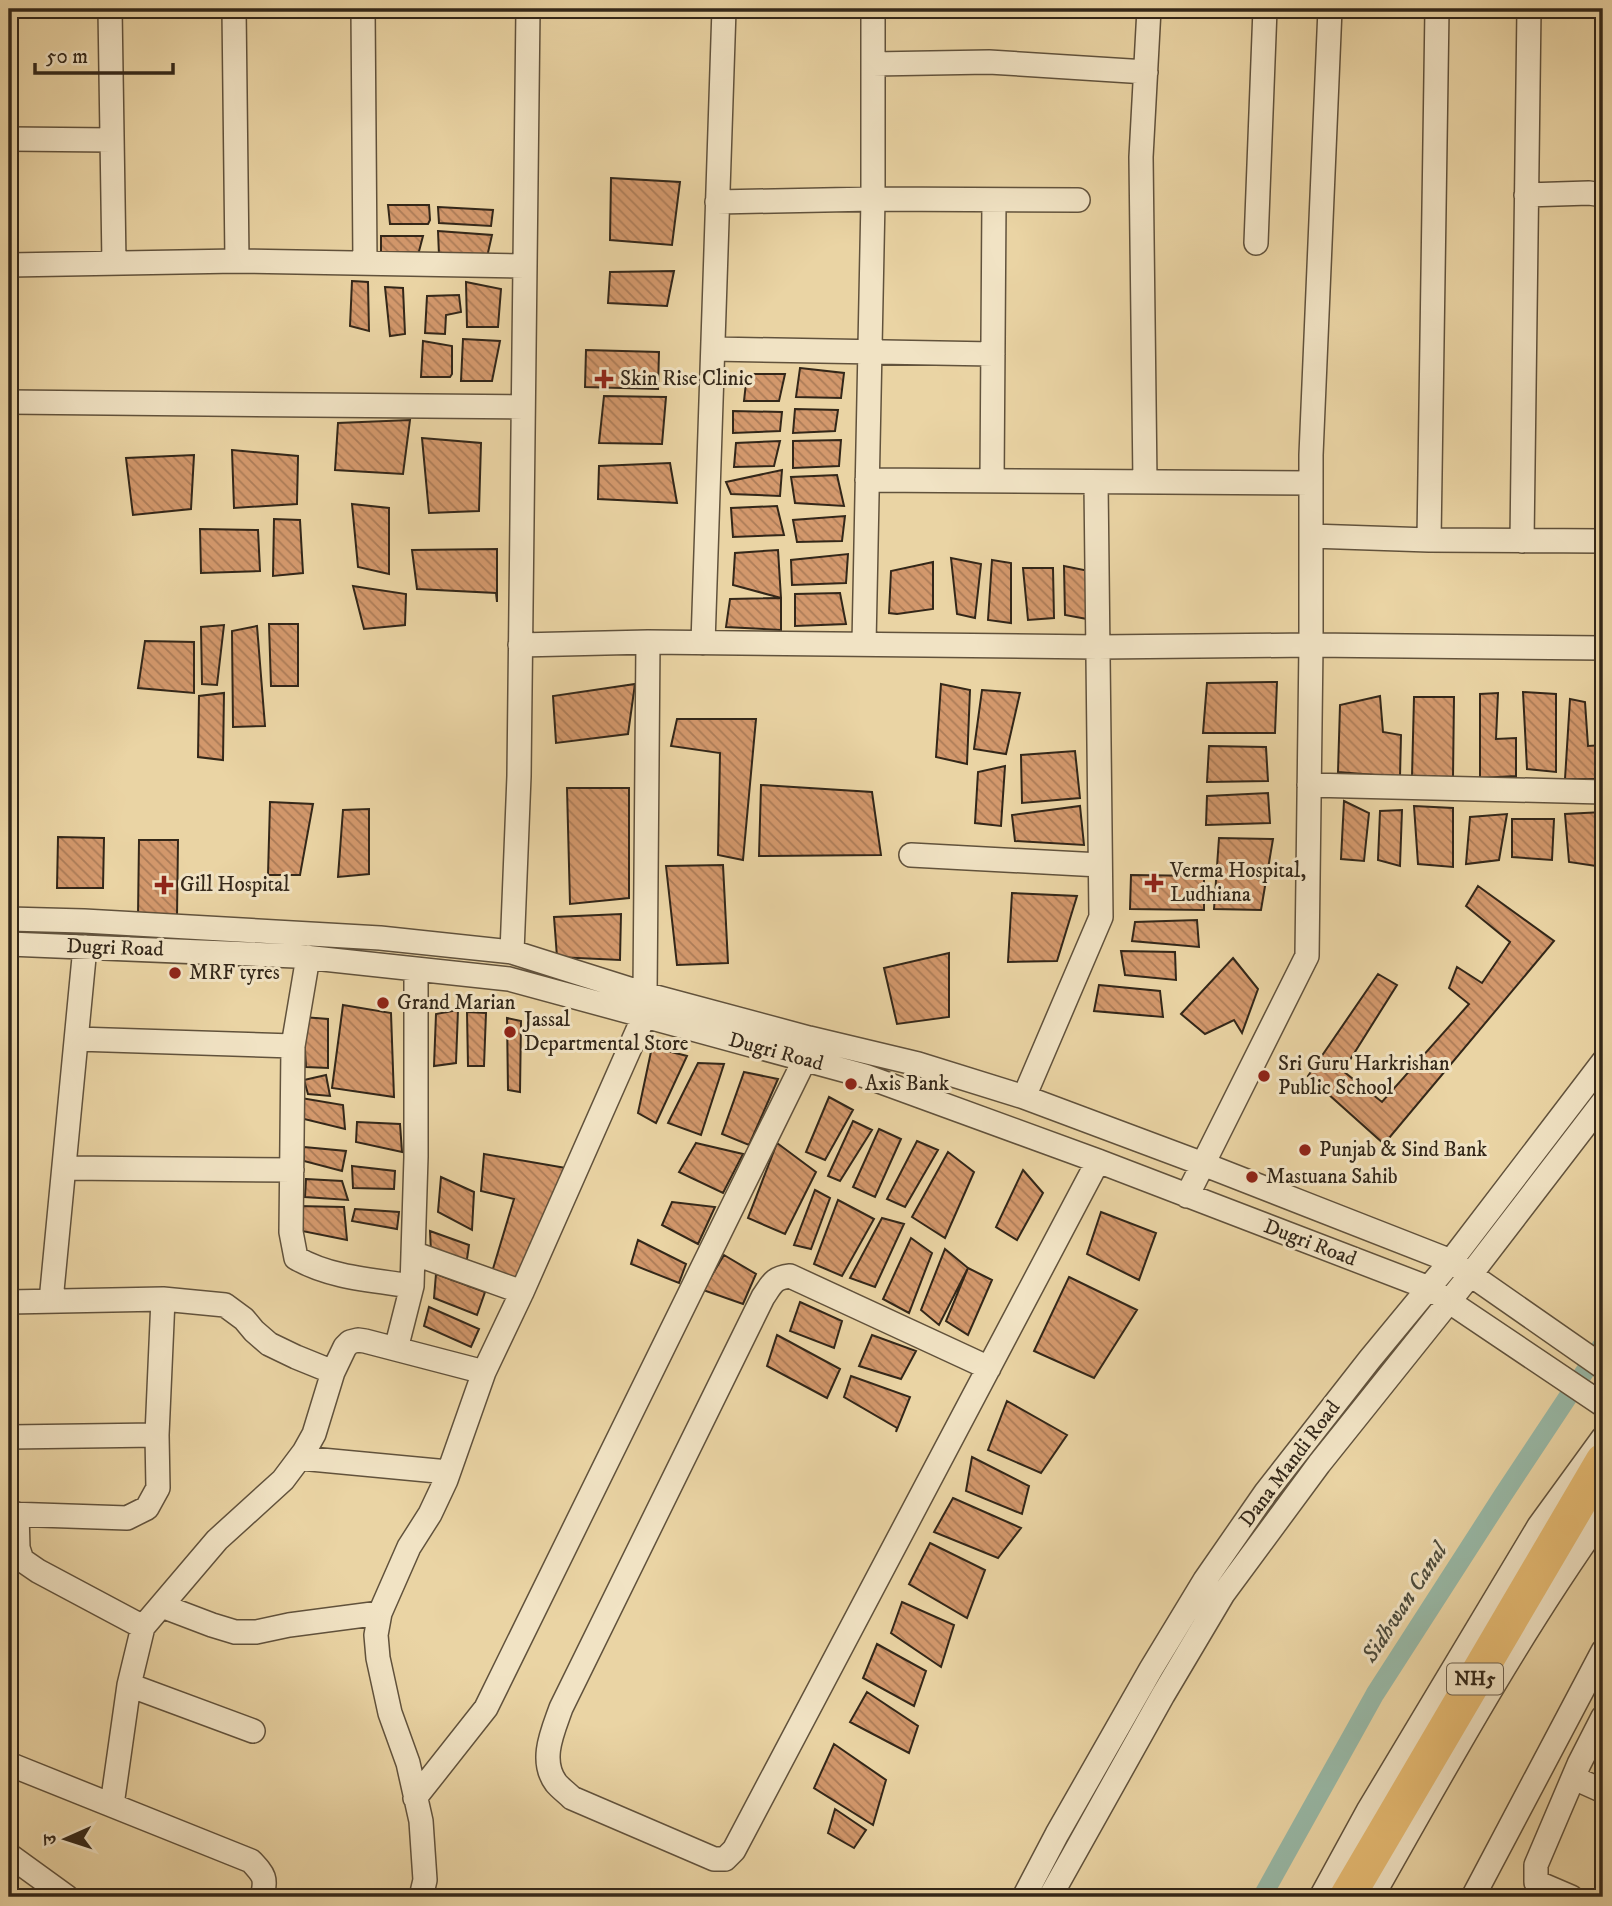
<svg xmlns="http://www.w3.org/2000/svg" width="1612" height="1906" font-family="'IM FELL DW Pica','Noto Serif Devanagari',serif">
<defs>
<pattern id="building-back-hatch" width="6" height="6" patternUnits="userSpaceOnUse" patternTransform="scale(1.75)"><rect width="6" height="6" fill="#d3986c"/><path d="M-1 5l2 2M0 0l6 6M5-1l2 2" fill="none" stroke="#ac7c58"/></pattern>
</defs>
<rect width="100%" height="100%" fill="#ead4a4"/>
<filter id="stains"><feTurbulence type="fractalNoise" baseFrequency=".00286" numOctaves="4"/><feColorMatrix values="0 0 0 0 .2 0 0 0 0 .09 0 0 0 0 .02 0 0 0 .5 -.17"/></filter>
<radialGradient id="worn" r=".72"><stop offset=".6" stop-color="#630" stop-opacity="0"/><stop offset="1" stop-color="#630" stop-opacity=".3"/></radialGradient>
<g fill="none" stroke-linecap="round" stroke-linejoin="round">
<path stroke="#98b8a6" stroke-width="19" d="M1262 1897 1375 1694 1503 1495 1603 1344"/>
</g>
<path fill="url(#building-back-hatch)" stroke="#332719" stroke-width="2" d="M611 178 680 182 672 245 610 240Z
M388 205H429L430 220 428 224H390Z
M438 207 493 210 491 226 439 223Z
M438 231 492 235 487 257 439 255Z
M381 236H423L418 255 381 254Z
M674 271 667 306 608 303 610 272Z
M352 281 368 282 369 331 350 326Z
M466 282 501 289 498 327H467Z
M385 287 403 288 405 334 390 336Z
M459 295 461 312 446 315 445 334 425 333 427 296Z
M463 339 500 341 492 381H461Z
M423 341 452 346V374L450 377H421Z
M586 350 659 352 658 389 585 387Z
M800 368 844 373 841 398 796 397Z
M747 374H785L779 401H744Z
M604 396 666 397 662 444 599 443Z
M795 409 838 410 835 431 793 433Z
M733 411 782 412 780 431 733 433Z
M410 420 403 474 335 470 338 423Z
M422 438 481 443 479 511 429 513Z
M841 440 839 466 793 468V441Z
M780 441 774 466 734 467 736 443Z
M232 450 298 456 297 504 234 508Z
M194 455 191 509 133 515 126 458Z
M670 463 677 503 598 499 599 466Z
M782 470 780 496 731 494 726 482Z
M837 475 844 506 795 503 791 477Z
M352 504 389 508V574L358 567Z
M777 506 784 535 733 537 731 508Z
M845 516 842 541 797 542 793 520Z
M274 519 300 520 303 573 273 576Z
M200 529 258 530 260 571 201 573Z
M497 549V602L496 593 417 589 412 550Z
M778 550 781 598 733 585 735 553Z
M848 554 846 583 792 585 791 560Z
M951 558 981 564 975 618 957 614Z
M992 560 1011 563V623L988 620Z
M933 562V609L897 614 889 613 891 571Z
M1064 566 1089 571 1087 619 1065 615Z
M1023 568H1053L1054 618 1028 620Z
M353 586 406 594 405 625 364 629Z
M840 593 846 624 795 626V594Z
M781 598V630L726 627 730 599Z
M269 624H298V686H271Z
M224 625 217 685 202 684 201 627Z
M257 626 265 726 233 727 232 631Z
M145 641 194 642V693L138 688Z
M1277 682 1275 733H1203L1207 683Z
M635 684 628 734 556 743 553 696Z
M941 684 970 690 967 764 936 757Z
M982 690 1020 693 1006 754 974 749Z
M1523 692 1556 694V772L1527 769Z
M224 693 223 760 198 757 199 696Z
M1498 693 1496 739 1516 738V776L1480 778V694Z
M1380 696 1383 732 1401 735 1400 777 1338 772 1340 705Z
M1414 697H1454L1453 777H1412Z
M1570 699 1585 702 1588 746 1603 745 1602 779H1565Z
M677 719H756L743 860 718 855 720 753 671 746Z
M1209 746 1266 747 1268 781 1207 782Z
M1075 751 1080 798 1022 803 1021 755Z
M1005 766 1001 826 975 823 978 772Z
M761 785 872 792 881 855 759 856Z
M567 788H629V898L570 904Z
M1268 793 1270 823 1206 825 1207 796Z
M1344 801 1369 813 1364 861 1341 859Z
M270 802 313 804 300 875H268Z
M1080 806 1084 845 1015 841 1012 815Z
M1414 806 1453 808V867L1418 864Z
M369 809V874L338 877 343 810Z
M1402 810 1400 866 1378 860 1380 811Z
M1603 812V867L1569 862 1565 814Z
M1507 814 1499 860 1466 864 1470 817Z
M1512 819H1554L1552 860 1512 857Z
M58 837 104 838 103 888H57Z
M1219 838 1273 839 1261 910 1214 909Z
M139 840H178L177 917 138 916Z
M723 865 728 963 677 965 666 866Z
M1131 875 1204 876V910L1130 909Z
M1478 886 1554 941 1384 1144 1308 1076 1378 974 1397 985 1343 1071 1382 1102 1469 1004 1449 988 1457 967 1482 983 1510 942 1466 906Z
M1012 893 1077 896 1057 961 1008 962Z
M621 914 620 960 557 957 554 917Z
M1197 920 1199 947 1132 941 1135 922Z
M1121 951 1175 952 1176 980 1125 975Z
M949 953V1017L897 1024 884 968Z
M1233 958 1258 989 1242 1033 1234 1020 1205 1034 1181 1014Z
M1099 985 1160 991 1163 1017 1094 1011Z
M343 1005 391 1013 394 1097 332 1088Z
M458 1010 456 1063 434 1066 436 1014Z
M467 1012 486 1013 484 1066H468Z
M303 1017 328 1019V1068L306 1067Z
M507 1018 521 1021 520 1092 508 1090Z
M652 1047 687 1056 656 1123 638 1113Z
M698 1063 724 1064 701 1135 668 1123Z
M744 1072 778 1079 749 1145 722 1134Z
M326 1075 330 1096 308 1094 304 1080Z
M829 1097 853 1110 825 1160 806 1152Z
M301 1098 343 1105 345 1129 300 1118Z
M853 1121 872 1130 840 1181 828 1176Z
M357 1122 400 1124 402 1152 356 1142Z
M879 1129 901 1139 875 1197 853 1187Z
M917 1141 938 1150 905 1207 887 1199Z
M696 1143 743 1154 723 1193 679 1172Z
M777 1143 816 1172 785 1234 748 1218Z
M304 1147 346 1151 342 1171 304 1161Z
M948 1152 974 1172 945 1238 912 1217Z
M484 1154 566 1168 521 1279 492 1272 514 1199 481 1191Z
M352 1166 395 1171 394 1189 353 1188Z
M1023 1170 1043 1193 1017 1240 996 1227Z
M441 1177 474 1192 472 1230 438 1212Z
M306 1179 342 1181 348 1200 305 1197Z
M815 1190 830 1198 811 1249 794 1245Z
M838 1200 874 1219 842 1276 814 1264Z
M672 1202 715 1207 698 1244 662 1225Z
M298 1206 344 1207 347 1240 302 1231Z
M355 1209 399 1212 397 1229 352 1221Z
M1101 1212 1156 1233 1139 1280 1087 1254Z
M882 1218 904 1224 875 1287 850 1278Z
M430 1231 469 1245 466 1266 431 1251Z
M911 1238 932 1253 909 1313 883 1299Z
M638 1240 686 1264 679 1283 631 1264Z
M945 1249 968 1268 939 1325 921 1310Z
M724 1255 756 1274 743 1304 703 1290Z
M968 1268 992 1280 968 1335 946 1321Z
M436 1274 485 1292 477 1315 434 1298Z
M1069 1277 1137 1310 1094 1378 1034 1351Z
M800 1302 842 1321 834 1348 790 1331Z
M429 1307 479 1329 471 1347 424 1326Z
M777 1335 840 1369 827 1398 767 1366Z
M872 1335 916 1351 901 1379 859 1366Z
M851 1376 910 1397 896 1432 897 1428 844 1397Z
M1007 1401 1067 1435 1041 1473 988 1450Z
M972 1457 1029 1486 1022 1514 966 1491Z
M953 1498 1021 1528 998 1558 934 1532Z
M930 1543 985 1570 967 1618 909 1584Z
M902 1602 954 1625 941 1667 891 1633Z
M877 1644 926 1671 914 1706 863 1678Z
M867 1692 918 1726 909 1753 850 1722Z
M834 1744 886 1780 873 1825 814 1788Z
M835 1809 866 1830 854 1848 828 1833Z"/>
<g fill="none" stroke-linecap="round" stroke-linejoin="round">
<g stroke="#61523c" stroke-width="26">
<path id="minor" d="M110 9 114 263
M234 9 237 261
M363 9 365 263
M873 64 989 62 1146 72
M9 139 112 140
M1526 195 1589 193 1603 195
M717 202 873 199 1078 200
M1256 243 1265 9
M9 265 237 261 525 266
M713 349 993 354
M9 402 523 407
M867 480 1311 483
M992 481 994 201
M1145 482 1141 157 1149 9
M1311 536 1429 540 1437 9
M1429 540 1603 541
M1522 541 1529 9
M703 643 724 9
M864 644 873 199V9
M520 645 648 642 1098 647 1311 645 1603 648
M1309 785 1603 792
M911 855 1100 865
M9 919 84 921 380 938 512 952 645 994 809 1038 918 1064 1024 1097 1203 1164 1451 1261 1603 1367
M9 944 295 956 509 979 865 1076 1098 1161 1429 1288 1603 1405
M512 952 519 776 528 9
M645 994 648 642
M77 1039 293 1046 291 1232 296 1258C331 1278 372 1280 412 1286
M293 1046 308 957
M1024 1097 1101 917 1096 482
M65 1168 292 1170
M1187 1196 1307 956 1311 645V455L1330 9
M413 1253 522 1292
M51 1301 85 947
M9 1302 163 1299 225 1305 244 1319 254 1331 269 1344 296 1357 333 1372
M396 1349 412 1286 416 1157V969
M989 1368 790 1276C773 1278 772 1284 763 1297L561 1708C553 1731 539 1760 556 1783 560 1788 567 1793 572 1798L714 1859H725L734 1850 1098 1161
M157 1435 163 1299
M9 1437 157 1435 158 1488 147 1508 127 1518 9 1514
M300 1458 448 1472
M17 1514 18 1548 22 1560 38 1571 143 1627
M162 1606 212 1625 235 1632H256L289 1625 380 1613
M129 1685 253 1731
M9 1764 251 1861C264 1875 267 1878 262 1897
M1574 1778 1603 1791
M415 1798 486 1708 805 1059
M112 1805 129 1685 143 1627 217 1540 283 1480 304 1452 314 1434 333 1372 345 1347 350 1342 358 1340 365 1341 484 1372
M9 1855 67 1897
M421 1897 425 1880 421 1821 408 1763 390 1713 378 1658 376 1635 380 1613 409 1547 430 1514 446 1480 484 1372 522 1292 644 1016
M1024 1897 1057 1834 1151 1669 1205 1580 1266 1492 1370 1359 1451 1261 1603 1062
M1050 1897 1163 1695 1223 1594 1319 1464 1471 1274 1603 1102
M1321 1897 1368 1811 1539 1526 1603 1438
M1372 1897C1445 1768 1517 1637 1603 1516
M1473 1897 1603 1651
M1571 1897 1536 1882V1865L1579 1764 1603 1717"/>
</g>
<g stroke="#332719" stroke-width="38">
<path id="highway" d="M1347 1897 1603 1461"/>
</g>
<use href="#minor" stroke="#f1e3c4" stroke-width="23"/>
<use href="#highway" stroke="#e5ba72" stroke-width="35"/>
</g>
<g fill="#8f2418" stroke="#f1e3c4" stroke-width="2.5">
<path d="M600.5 368.5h7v7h7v7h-7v7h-7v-7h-7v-7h7z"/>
<path d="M1150.5 872.5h7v7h7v7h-7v7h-7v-7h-7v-7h7z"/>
<path d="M160.5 874.5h7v7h7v7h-7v7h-7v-7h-7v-7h7z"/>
<circle cx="175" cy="973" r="7"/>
<circle cx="383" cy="1003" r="7"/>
<circle cx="510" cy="1032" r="7"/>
<circle cx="1264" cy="1076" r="7"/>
<circle cx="851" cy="1084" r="7"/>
<circle cx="1305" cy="1150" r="7"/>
<circle cx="1252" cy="1177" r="7"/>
</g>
<g text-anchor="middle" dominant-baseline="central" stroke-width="6" stroke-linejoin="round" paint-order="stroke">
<rect fill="#f1e3c4" stroke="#6c5f4c" stroke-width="2" x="1447" y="1663.5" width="56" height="31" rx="5"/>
<g font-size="19" font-weight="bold" fill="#332719">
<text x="1475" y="1679">NH5</text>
</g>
<g font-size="21" fill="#332719" stroke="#f1e3c4" text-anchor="start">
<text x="620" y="379">Skin Rise Clinic</text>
<text x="1170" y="871">Verma Hospital,<tspan x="1170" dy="24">Ludhiana</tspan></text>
<text x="180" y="885">Gill Hospital</text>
<text x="189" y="973">MRF tyres</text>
<text x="397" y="1003">Grand Marian</text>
<text x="524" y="1020">Jassal<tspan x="524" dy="24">Departmental Store</tspan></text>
<text x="1278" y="1064">Sri Guru Harkrishan<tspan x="1278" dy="24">Public School</tspan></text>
<text x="865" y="1084">Axis Bank</text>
<text x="1319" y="1150">Punjab &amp; Sind Bank</text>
<text x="1266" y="1177">Mastuana Sahib</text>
</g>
<g font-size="21" fill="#332719" stroke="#f1e3c4">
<text transform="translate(115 948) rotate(2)">Dugri Road</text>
<text transform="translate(776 1052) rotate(15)">Dugri Road</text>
<text transform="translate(1310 1243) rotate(21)">Dugri Road</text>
<text transform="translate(1290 1464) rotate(-53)">Dana Mandi Road</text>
</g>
<g font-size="23" font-style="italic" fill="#4c4b3c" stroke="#f1e3c4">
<text transform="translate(1405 1603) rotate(-57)">Sidhwan Canal</text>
</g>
</g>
<rect width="1612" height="1906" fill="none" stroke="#ead4a4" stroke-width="35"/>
<rect x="10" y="10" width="1591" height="1885" fill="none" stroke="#332719" stroke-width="3.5"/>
<rect x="18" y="18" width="1577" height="1871" fill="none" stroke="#332719" stroke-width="2"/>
<g transform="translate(66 1839) rotate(267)" stroke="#f1e3c4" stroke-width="5" paint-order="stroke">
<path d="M0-5L12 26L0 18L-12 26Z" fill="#332719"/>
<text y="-10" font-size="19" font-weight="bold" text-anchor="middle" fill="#332719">उ</text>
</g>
<path d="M35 63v10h138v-10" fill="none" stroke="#332719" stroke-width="3.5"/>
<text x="46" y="63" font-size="21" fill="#332719" stroke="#f1e3c4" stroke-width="5" paint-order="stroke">50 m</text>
<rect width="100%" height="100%" filter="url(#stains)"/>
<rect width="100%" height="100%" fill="url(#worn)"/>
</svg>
